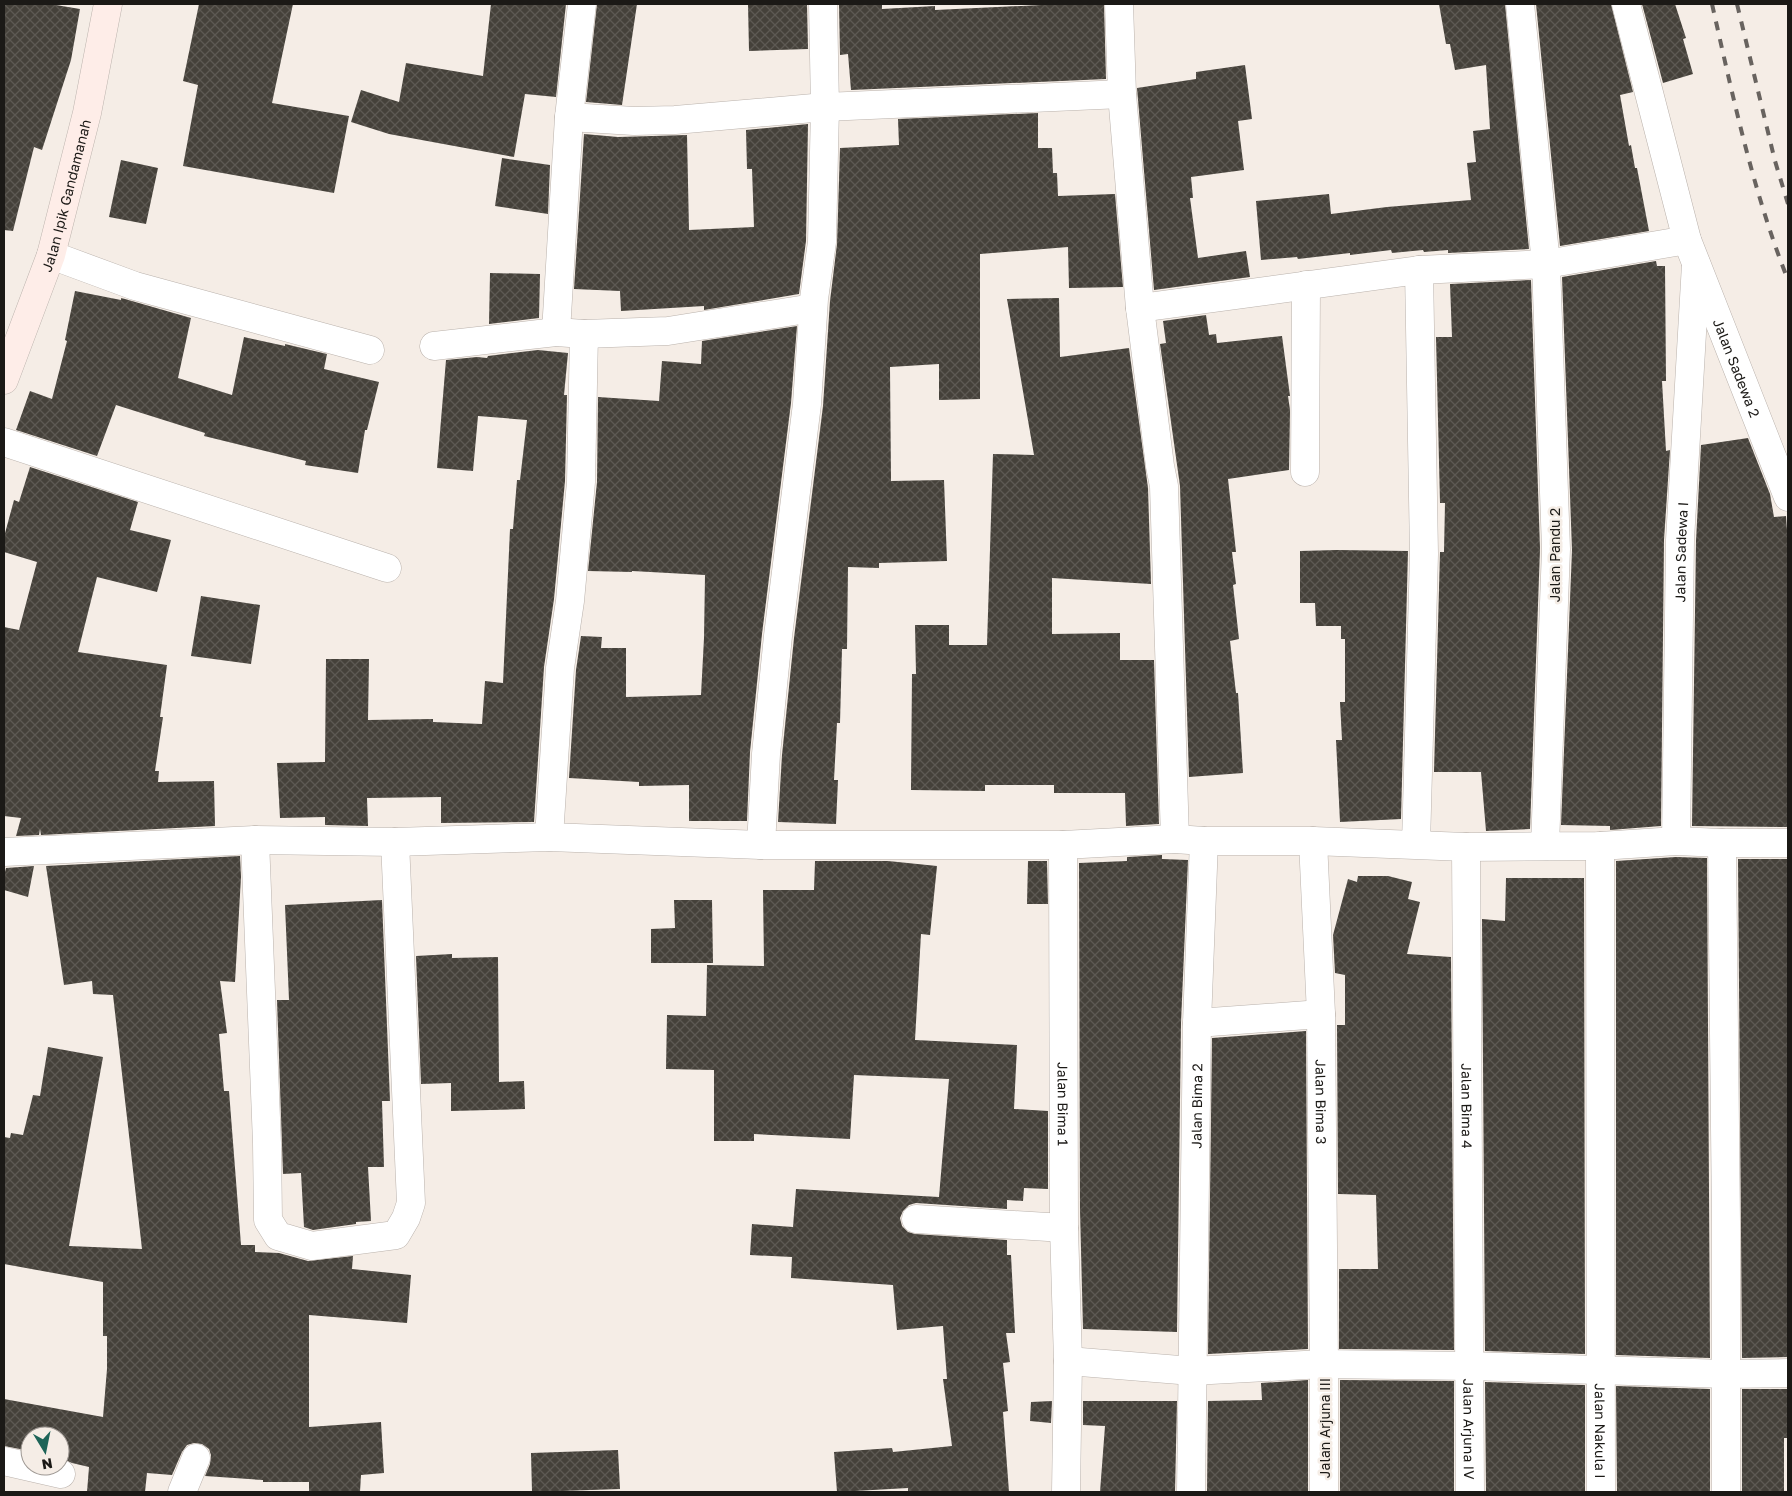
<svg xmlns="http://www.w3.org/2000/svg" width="1792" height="1496" font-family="'Golos Text',sans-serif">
<defs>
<pattern id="building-cross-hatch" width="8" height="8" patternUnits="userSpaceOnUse" patternTransform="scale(1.25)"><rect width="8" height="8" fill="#45413a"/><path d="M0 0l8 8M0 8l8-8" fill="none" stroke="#5d5953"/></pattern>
</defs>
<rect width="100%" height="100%" fill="#f5ede6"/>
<path fill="url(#building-cross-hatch)" d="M4 4H50L80 9 71 60 42 150 34 147 13 231 4 230Z
M199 4H293L272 103 349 116 334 193 183 166 198 85 183 81Z
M491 4H566L556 97 525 94 514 157 389 134 351 122 361 90 399 102 406 63 483 76Z
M597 4H637L622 105 586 102Z
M748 4H807L808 49 749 51Z
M839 4H882V9L935 6V10L1062 4H1104L1106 79 851 90 848 54 840 55Z
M1439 4H1505L1529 249 1448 253V250L1424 252 1423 250 1392 253 1391 250 1350 255V253L1298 259 1297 257 1261 260 1256 201 1329 194 1331 214 1387 207 1471 200 1467 163 1476 162 1473 131 1490 129 1486 65 1455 70 1450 44H1446Z
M1536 4H1611L1633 92 1620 95 1629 146 1631 145 1635 168H1637L1649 231 1560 246Z
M1642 4H1675L1686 38 1683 39 1693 74 1663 83Z
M1245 65 1252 119 1238 121 1244 170 1191 177 1193 198H1190L1198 258 1246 251 1250 277 1154 290 1137 88 1196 79V72Z
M1038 113V148H1052L1053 173H1057L1058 196 1115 194 1123 287 1069 288 1068 247 980 254V399L939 400V364L890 367 891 481 944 480 947 561 879 563V568L848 567 847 649H842L840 723H837L834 780H838L836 824 778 822 782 755 794 638 823 406 830 301 837 244 840 148 899 145 898 119Z
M808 124 806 241 799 294 704 310V306L621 311 620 291 574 289 584 134 618 137 687 135 689 230 754 227 752 169H747L746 130Z
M502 158 550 165 548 214 495 206Z
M121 160 158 168 146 224 109 217Z
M1656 261 1657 266H1665L1666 381H1662L1666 451 1670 450 1664 540 1661 826 1610 830V826L1561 825 1572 550 1562 277Z
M490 273 540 274 539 318 489 324Z
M1531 280 1540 549 1530 829 1486 831 1481 772H1434L1440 552H1444L1445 503H1440L1436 337H1452L1450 284Z
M75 291 121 300V298L125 299 191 318 178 378 232 395 244 337 285 346V344L327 354 324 369 379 382 367 430H365L358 473 305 465 306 461 204 436 205 433 116 405 97 456 16 430 30 391 52 399 67 341 65 340Z
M1059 298 1060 357 1129 348 1148 488 1151 584 1052 578V634L1120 633V660H1154L1159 824 1126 826 1125 793H1054V785H985V791L911 790 912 674H916L915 625H949V645H987L993 454 1034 455 1007 299Z
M1206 315 1209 335 1216 334 1217 343 1282 336 1290 396H1288L1290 410 1289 470 1228 479 1236 552H1232L1236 584 1233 585 1239 639 1230 641 1236 693H1238L1243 773 1189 777 1180 486 1160 344 1166 343 1163 321Z
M797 326 791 403 762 634 750 752 747 821H689V785L639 786V782L569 778 576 670 581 636 602 637 601 648H626V697L701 695 704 638 705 575 632 571V572L588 571 597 482 598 397 659 401 662 361 701 364 702 341Z
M538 350 568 353 564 395H567L565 481 554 599 544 667 534 822 441 823V797L367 798 368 826 325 825V817L280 818 277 763 325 762 326 659H369L368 720 433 719V722L482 724 485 681 503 683 510 529H513L517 480H520L527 420 478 416 473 471 437 468 446 360 477 357 487 358 488 356Z
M1748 438 1770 494 1774 517 1786 516 1788 544V827L1692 826 1696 541 1701 445Z
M30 467 138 502 130 530 171 540 157 592 97 577 78 652 167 665 160 717H163L155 771H159L158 782 214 781 215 826 41 835 40 829 39 835 16 836 21 818 4 816V627L19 630 37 562 4 552V537L14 500 19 502Z
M1337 550 1408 551 1401 819 1340 822 1336 740H1342L1340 702H1345V639H1341V626H1316L1315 603H1300V551Z
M201 596 260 605 251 664 191 656Z
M1162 855V859L1188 860 1181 1023 1177 1332 1083 1329 1080 1210 1079 863 1127 861V857Z
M240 856 241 877 235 982 220 981 227 1033 219 1034 224 1091H229L241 1245H255V1252L279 1253 308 1261 353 1256 352 1269 411 1275 407 1323 309 1315V1427L381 1422 384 1473 361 1475 360 1492H309V1482H263V1480L205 1476 210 1464 211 1455 209 1449 202 1444 194 1443 187 1445 182 1452 172 1475 147 1473 145 1492H87L89 1467 72 1463 60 1458V1436H30V1451L4 1446V1399L103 1417 107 1369V1336H103V1282L4 1264V1137L10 1138 11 1133 23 1135 33 1095 40 1096 48 1047 103 1057 69 1246 142 1249 113 995 93 994 92 981 64 985 46 866Z
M1676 857 1707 858 1710 1358 1616 1355V861Z
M1738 859H1788V1357L1742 1358Z
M815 861H888L937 866 930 935 921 934 915 1040 1017 1045 1014 1109 1048 1111V1189L1024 1188 1023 1201 1007 1200V1209L916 1203 909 1205 903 1211 900 1218 902 1226 908 1232 915 1234 1007 1240V1255H1011L1015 1333H1006L1010 1362 1003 1363 1008 1411 1003 1412 1009 1492H908V1488L837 1492 834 1452 892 1448 893 1452 952 1446 943 1379H947L943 1326 897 1330 893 1285 791 1278 792 1257 750 1255 752 1224 793 1227 796 1189 939 1197 949 1079 854 1075 850 1139 754 1134V1141H714V1070L666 1069 667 1015 706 1016 707 965 764 966 763 890H814Z
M1028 861H1047L1048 904H1027Z
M34 866 28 897 4 890V876L6 868Z
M1358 876H1388L1412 882 1408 899 1420 902 1407 954 1451 957 1454 1350 1339 1349V1269H1378L1376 1195 1338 1194 1337 1025H1345V975L1335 973 1333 935 1348 879 1357 882Z
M1506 878H1584L1585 1354 1485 1351 1482 919 1505 921Z
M382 900 390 1101H382L384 1167H368L371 1221 356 1222V1224L313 1230 304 1227 301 1173 283 1174 277 1000H289L285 905Z
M674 900H712L713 963H651V929L675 928Z
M452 954V958L498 957 499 1082 524 1081 525 1109 451 1111V1083L421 1084 416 956Z
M1306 1031 1308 1349 1208 1354 1212 1038Z
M1308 1380V1492H1207L1208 1401 1262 1400 1261 1383Z
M1340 1380 1454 1381V1492H1340Z
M1485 1382 1585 1385V1492H1486Z
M1616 1386 1710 1389V1492H1617Z
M1742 1389H1788V1438H1784V1492H1742Z
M1052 1401 1051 1423 1030 1421 1031 1402Z
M1083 1401H1177L1175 1492H1100L1105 1426 1083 1425Z
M618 1450 620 1489 532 1492 531 1453Z"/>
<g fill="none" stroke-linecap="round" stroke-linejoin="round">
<g stroke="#bab2ac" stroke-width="29">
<g id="street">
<path d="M1119 4 1122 94 1140 308 1160 466 1164 486 1175 839"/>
<path d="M1520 4 1546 264 1556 549 1545 846"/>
<path id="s1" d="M1626 4 1687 240 1788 497"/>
<path d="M569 117 634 121 675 120 825 107 1122 94"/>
<path d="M51 255 135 286 370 350"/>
<path d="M1140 308 1419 270 1546 264 1687 240"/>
<path d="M556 332 569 117 582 4"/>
<path d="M434 346 556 332 584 334 668 331 813 308"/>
<path d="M4 442 387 568"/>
<path d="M1305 472 1306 285"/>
<path d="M549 837 560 668 570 601 581 482 584 334"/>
<path d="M255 840 267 1143 268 1220 278 1236 312 1246 396 1235 406 1218 411 1203 395 842"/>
<path id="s2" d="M1313 841 1321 1014 1324 1364V1492"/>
<path id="s3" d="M1676 841 1680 540 1696 264"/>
<path d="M1722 843 1726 1222V1492"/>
<path d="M1416 844 1424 554 1419 270"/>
<path d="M761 845 766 754 778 636 807 404 814 299 822 242 825 107 823 4"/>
<path id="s4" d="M1063 845 1064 1228 1068 1361 1066 1492"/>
<path id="s5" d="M1600 846 1601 1492"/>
<path id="s6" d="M1466 847 1470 1492"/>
<path d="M4 852 255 840 395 842 549 837 761 845H1063L1175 839 1204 841H1313L1466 847 1600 846 1676 841 1722 843H1788"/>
<path d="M1197 1023 1321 1014"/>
<path d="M916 1219 1064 1228"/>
<path d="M1068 1361 1192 1371 1324 1364 1470 1366 1726 1374 1788 1373"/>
<path d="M4 1461 61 1474"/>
<path d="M182 1492 196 1458"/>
<path id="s7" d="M1191 1492 1197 1023 1204 841"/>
</g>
</g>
<g stroke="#bab2ac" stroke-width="29">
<g id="secondary">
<path id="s8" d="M4 380 51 255 87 113 108 4"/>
</g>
</g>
<use href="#street" stroke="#fff" stroke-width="28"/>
<use href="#secondary" stroke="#feede8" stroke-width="28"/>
<path stroke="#68635f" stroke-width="4" stroke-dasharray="9 9" stroke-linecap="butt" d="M1712 4C1733 97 1753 192 1788 280
M1737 4 1775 161 1788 204"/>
</g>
<g text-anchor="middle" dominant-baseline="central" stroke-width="5" stroke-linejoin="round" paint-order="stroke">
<g font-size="14" fill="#1b1916" stroke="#f5ede6">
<text stroke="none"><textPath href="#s8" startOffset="195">Jalan Ipik Gandamanah</textPath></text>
<text stroke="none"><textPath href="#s1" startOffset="381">Jalan Sadewa 2</textPath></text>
<text stroke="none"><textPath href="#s3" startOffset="289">Jalan Sadewa I</textPath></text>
<text transform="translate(1554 555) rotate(-90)">Jalan Pandu 2</text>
<text stroke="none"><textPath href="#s2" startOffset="261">Jalan Bima 3</textPath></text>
<text stroke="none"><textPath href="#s4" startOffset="259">Jalan Bima 1</textPath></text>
<text stroke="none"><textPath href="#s7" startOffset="386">Jalan Bima 2</textPath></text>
<text stroke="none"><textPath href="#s6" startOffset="259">Jalan Bima 4</textPath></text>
<text transform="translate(1324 1428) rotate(-90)">Jalan Arjuna III</text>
<text stroke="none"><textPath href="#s6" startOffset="582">Jalan Arjuna IV</textPath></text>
<text stroke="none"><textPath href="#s5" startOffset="585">Jalan Nakula I</textPath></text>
</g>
</g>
<rect width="1792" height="1496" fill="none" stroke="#1b1916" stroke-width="10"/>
<g transform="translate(45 1451) rotate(170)"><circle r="24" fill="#f5ede6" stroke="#9e9893"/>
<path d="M0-4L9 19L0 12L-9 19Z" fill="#1d6458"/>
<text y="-8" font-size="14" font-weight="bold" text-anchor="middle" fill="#1b1916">N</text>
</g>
</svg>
